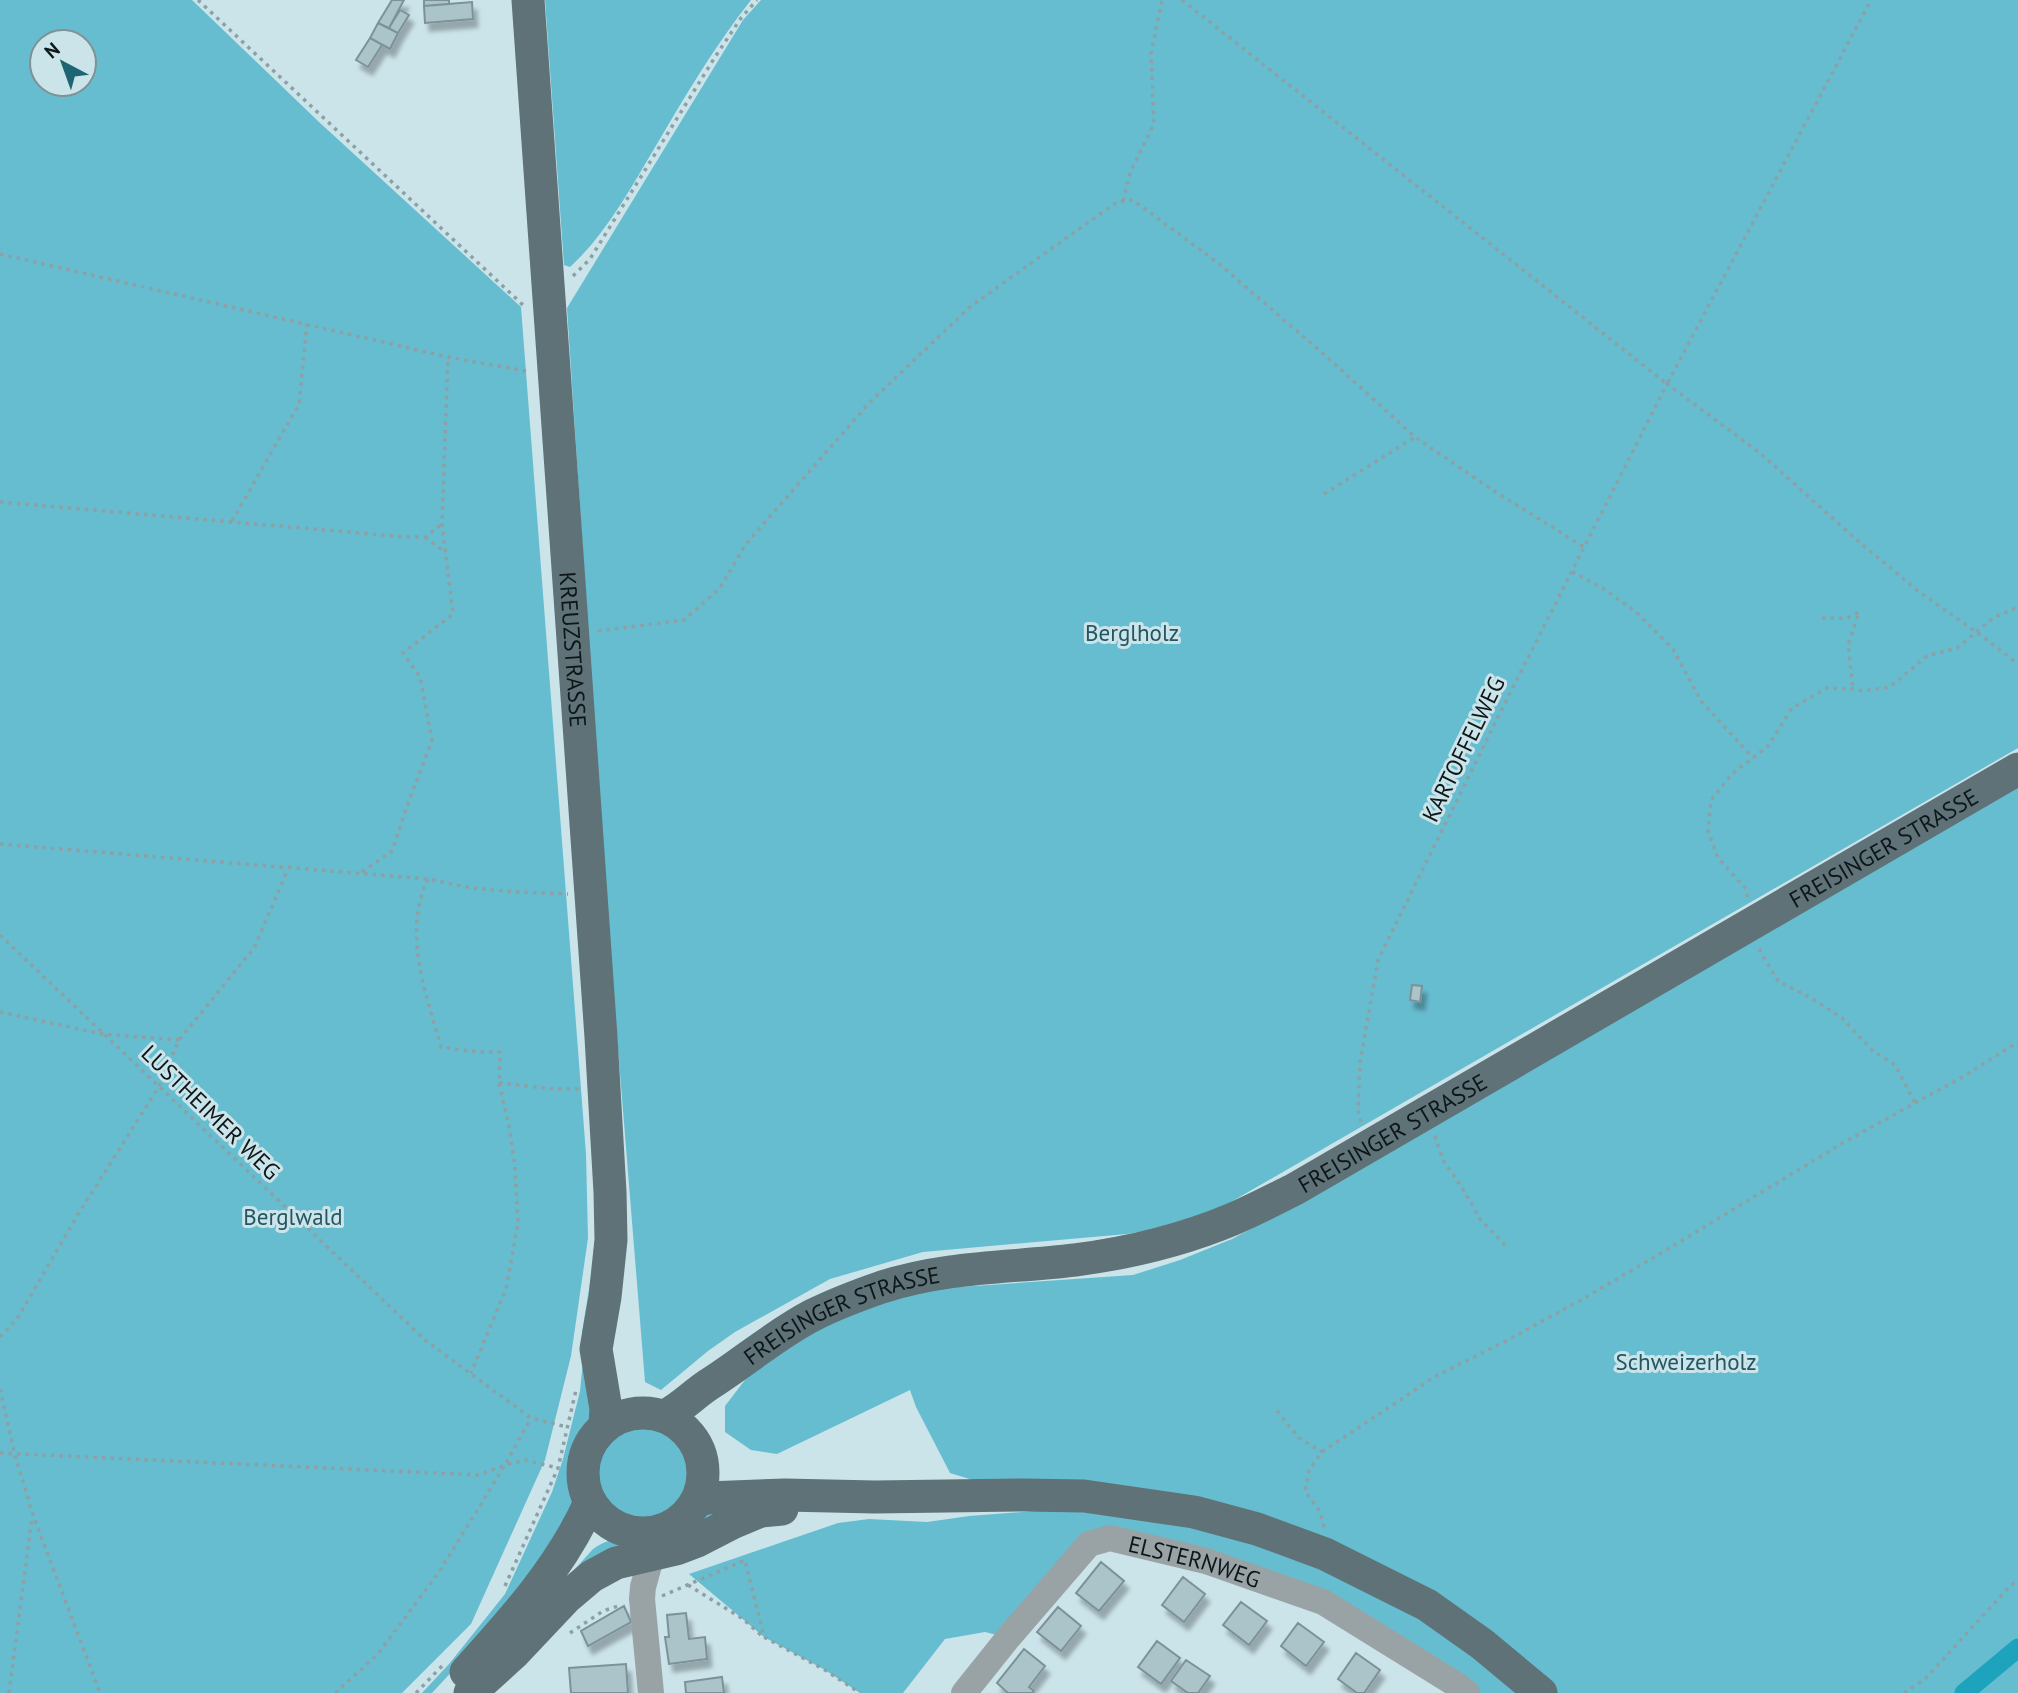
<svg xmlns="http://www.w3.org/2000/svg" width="2018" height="1693" font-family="'PT Sans',sans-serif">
<defs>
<filter id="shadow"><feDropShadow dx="4.5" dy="8" stdDeviation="2" flood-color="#0004"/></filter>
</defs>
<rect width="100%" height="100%" fill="#cbe4ea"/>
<path fill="#67bdd0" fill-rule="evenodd" d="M0 0H192L319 122 521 307 586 1154 588 1238 571 1356 545 1460 471 1624 402 1693H0ZM42 42H84V84H42Z
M545 0H751C714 47 684 98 654 149 629 191 606 234 570 267L564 265Z
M761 0H2018V748L1224 1206 1177 1225 1127 1234 923 1252 830 1279 735 1332 708 1351 661 1390 645 1382 604 876 567 308 743 20Z
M2018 787V1693H1556L1331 1545 976 1481 950 1473 916 1407 910 1390 777 1454 751 1450 725 1432V1406L748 1376 844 1312 930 1289 1133 1275 1180 1260 1232 1239 1288 1209Z
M591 1277 595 1416 577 1447 573 1466 577 1499 569 1529 457 1666 432 1693H422L449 1664 505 1594 552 1492 563 1459 580 1391 583 1361 582 1332Z
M596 1472a47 47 0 1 1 94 0a47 47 0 1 1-94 0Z
M743 1504 512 1639 593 1549C617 1531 636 1545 662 1537 680 1532 685 1522 699 1513 707 1507 732 1506 743 1504Z
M1087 1507 1256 1540 1421 1611 1528 1693H1467L1323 1602 1110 1538 1008 1638 985 1632 945 1639 903 1693H860L825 1670 764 1637 689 1574 838 1523 869 1519 927 1522 969 1516Z"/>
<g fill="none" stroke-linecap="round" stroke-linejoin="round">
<path stroke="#1ea3bc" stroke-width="19" d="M1964 1693 2018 1648"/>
</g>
<path fill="#abc4ca" stroke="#7b9298" stroke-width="2" filter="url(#shadow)" d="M392 0H404L389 28 378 23Z
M424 0H449V4L424 6Z
M472 2 473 19 425 23 424 6Z
M400 10 409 15 398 33 389 28Z
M378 23 398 33 390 49 370 38Z
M370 38 382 45 368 67 356 60Z
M1412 985 1422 986 1420 1002 1410 1000Z
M1101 1562 1124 1581 1099 1611 1076 1593Z
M1183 1577 1205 1594 1184 1622 1162 1605Z
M1241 1602 1267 1621 1249 1645 1223 1625Z
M624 1606 631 1622 588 1646 581 1631Z
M1058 1607 1081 1626 1061 1651 1037 1632Z
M686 1613 689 1639 705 1637 707 1659 669 1664 665 1637H669L667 1615Z
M1298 1623 1324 1642 1306 1666 1281 1646Z
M1157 1641 1180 1658 1161 1684 1138 1667Z
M1024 1649 1045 1666 1029 1687 1034 1691 1032 1693H1008L997 1683Z
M1356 1653 1380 1670 1364 1693H1357L1338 1679Z
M1186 1660 1210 1676 1198 1693H1188L1171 1681Z
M626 1664 628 1693H571L569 1668Z
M722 1677 724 1693H686L685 1682Z"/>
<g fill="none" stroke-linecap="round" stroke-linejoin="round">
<path stroke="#8ca0a5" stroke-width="3.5" stroke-dasharray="3.5 5" stroke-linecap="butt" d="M198 0 523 305
M1182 0 1667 384 1871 0
M1123 201 1131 170 1154 124 1151 54 1162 0
M0 254 448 357 531 372
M573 276 590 259 715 57 741 18 757 0
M1324 494 1415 437
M0 502 406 537H425L442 524
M232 521 299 404 307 324
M425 537 446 553
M1572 572 1601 587 1635 611 1673 649 1701 701 1753 758
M1822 618H1847L1859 612 1848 645 1853 689
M598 631 684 620 720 588 746 544 870 402 971 306 1117 202 1133 200 1218 263 1326 356 1415 437 1494 491 1584 547
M0 844 428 879 472 888 517 892 568 894
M362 872 392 851 406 809 432 740 420 677 403 653 453 614 442 524 448 357
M428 879C402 933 426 993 441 1047L477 1052H500L499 1083 509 1126 515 1167 518 1223 506 1289 471 1373
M1748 897 1745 888 1718 858 1708 831 1711 800 1732 774 1768 746 1792 708 1827 688 1853 689 1863 691 1890 687 1927 656 1957 648 1993 618 2018 607
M0 935 425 1340 531 1418 567 1427
M1759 949 1778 981 1811 998 1842 1018 1873 1051 1895 1065 1915 1103
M0 1012 102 1034 179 1040
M499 1083 555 1089H581
M1361 1122 1358 1110 1360 1063 1378 960 1503 707 1667 384 1760 453 1858 541 1918 591 1982 636 2018 664
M1435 1136 1443 1160 1461 1186 1480 1219 1505 1245
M0 1337 17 1319 77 1216 158 1088 179 1040 254 948 288 869
M0 1389 15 1455 33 1515 100 1693
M1277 1411 1299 1438 1322 1452
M0 1453 479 1475 505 1465 531 1418
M1324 1527 1320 1512 1305 1491 1309 1470 1322 1452 1436 1376 1508 1340 1588 1296 1663 1252 1841 1144 1964 1076 2018 1042
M688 1585 743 1619 762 1636
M505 1586 558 1468 576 1390
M662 1596 745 1560 764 1637 825 1670 860 1693
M570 1633 603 1611 621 1605
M9 1693 32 1517
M335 1693 377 1655 439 1572 505 1465 525 1460 558 1468
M416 1693 442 1666
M1904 1693 1925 1679 2011 1585 2018 1581"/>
<g stroke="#99a3a6" stroke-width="26">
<path d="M651 1693 642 1599 643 1587 652 1554"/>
<path id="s1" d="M964 1693 1008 1638 1089 1544 1110 1538 1206 1561 1323 1602 1457 1685 1467 1693"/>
</g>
<g stroke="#5f7277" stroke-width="33">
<path id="s2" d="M528 0 601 1037 610 1192 611 1240 605 1297 596 1349 606 1409 605 1425"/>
<circle cx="643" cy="1473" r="60"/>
<path id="s3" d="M665 1416C681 1408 693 1395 708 1385 743 1363 776 1334 813 1315 835 1304 859 1295 882 1287 947 1266 1009 1268 1075 1260 1129 1253 1183 1240 1233 1219 1254 1210 1275 1199 1295 1189L2018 769"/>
<path d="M697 1501 707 1498 785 1495 875 1497 1025 1495 1084 1496 1194 1512 1257 1529 1325 1554 1427 1605 1482 1644 1541 1693"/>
<path d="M466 1672C513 1620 562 1566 590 1502"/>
<path d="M470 1693 515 1652 566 1598 592 1576 616 1563 676 1549 697 1541 732 1523 761 1511 782 1509"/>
</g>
</g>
<g text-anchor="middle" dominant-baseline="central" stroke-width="6" stroke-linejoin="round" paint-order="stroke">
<g font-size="23" fill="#245661" stroke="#cbe4ea">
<text x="1132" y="632">Berglholz</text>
<text x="293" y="1216">Berglwald</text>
<text x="1686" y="1361">Schweizerholz</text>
</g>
<g font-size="23" fill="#0d1618" stroke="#cbe4ea">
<text stroke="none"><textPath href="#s2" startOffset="651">KREUZSTRASSE</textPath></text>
<text transform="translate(1463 749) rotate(-64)">KARTOFFELWEG</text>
<text stroke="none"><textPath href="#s3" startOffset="1362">FREISINGER STRASSE</textPath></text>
<text transform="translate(211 1112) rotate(44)">LUSTHEIMER WEG</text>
<text stroke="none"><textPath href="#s3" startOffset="794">FREISINGER STRASSE</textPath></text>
<text stroke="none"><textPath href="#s3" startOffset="206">FREISINGER STRASSE</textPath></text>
<text stroke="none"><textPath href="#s1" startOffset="304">ELSTERNWEG</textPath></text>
</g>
</g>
<g transform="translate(63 63) rotate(319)"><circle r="33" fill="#cbe4ea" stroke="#7f9296" stroke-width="2"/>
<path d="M0-5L12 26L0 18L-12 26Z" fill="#1d6573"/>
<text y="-10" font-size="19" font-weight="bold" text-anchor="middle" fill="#0d1618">N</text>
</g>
</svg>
